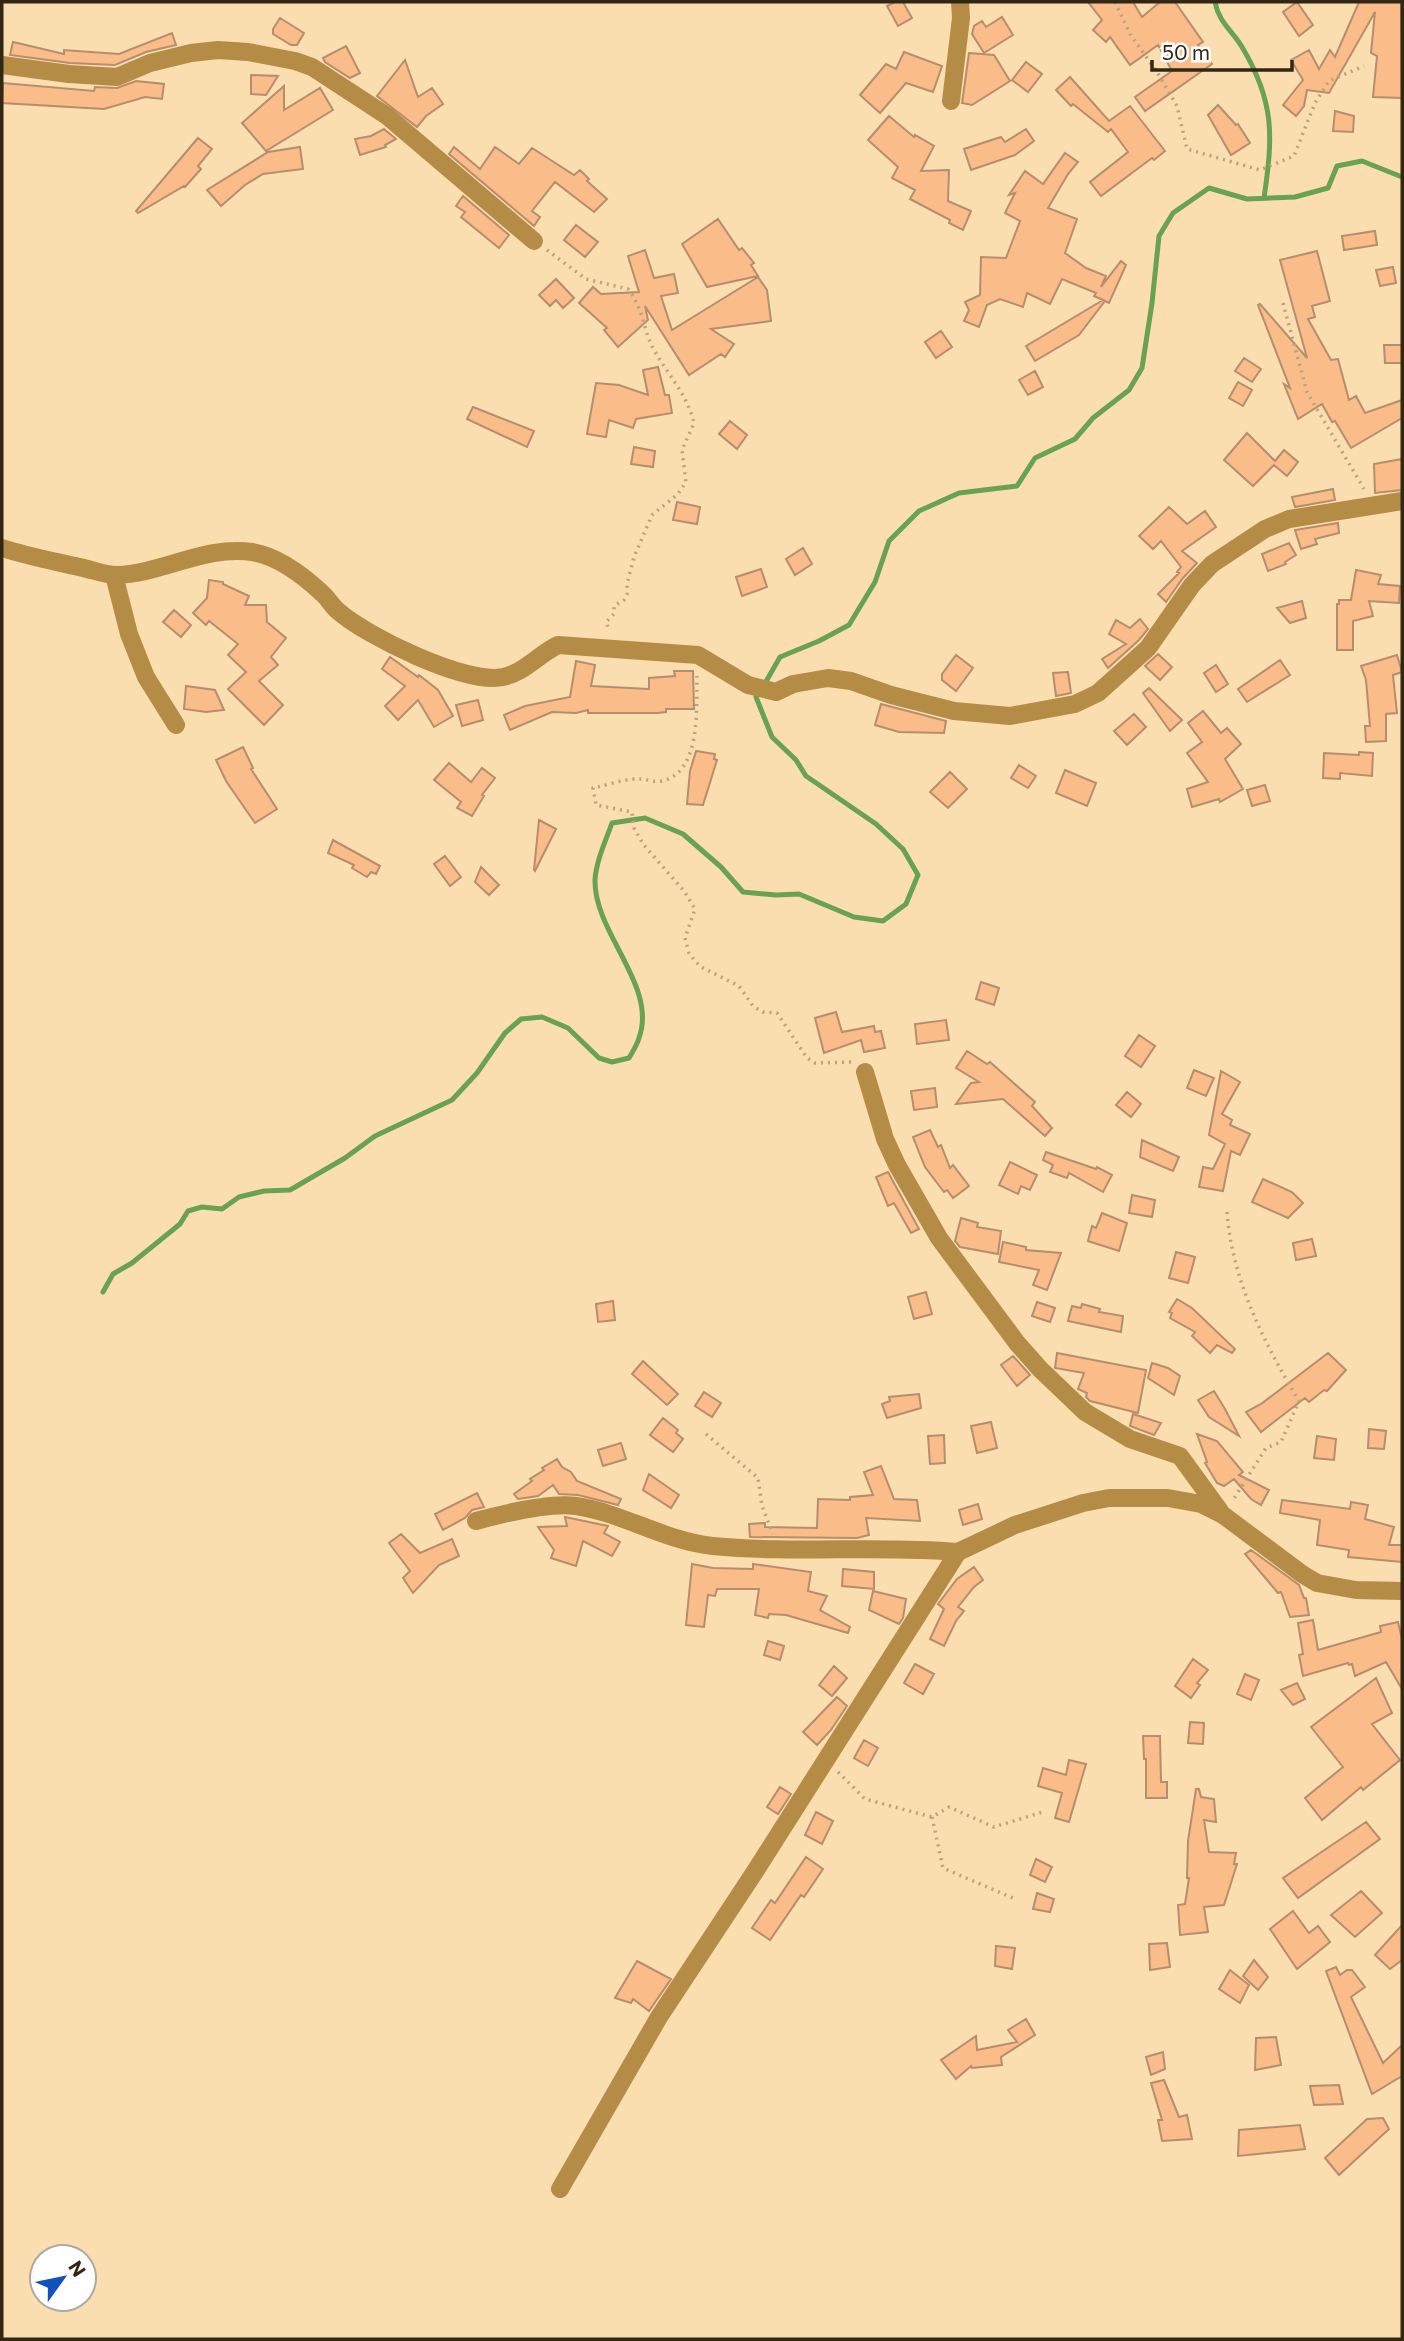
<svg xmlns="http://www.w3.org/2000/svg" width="1404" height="2341" font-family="Commissioner,sans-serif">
<rect width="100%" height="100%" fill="#fadeb0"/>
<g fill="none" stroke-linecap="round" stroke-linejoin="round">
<path stroke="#69a253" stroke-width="5" d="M1215 2C1219 23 1232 30 1242 47 1275 102 1273 137 1264 198
M764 685 780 657 819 641 849 625 875 582 889 541 919 511 959 493 1017 486 1035 458 1075 439 1093 418 1129 390 1142 368 1152 303 1159 236 1173 213 1209 188 1247 199 1295 197 1328 188 1337 166 1362 161 1402 177
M103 1292 113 1274 132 1263 180 1224 188 1211 202 1207 222 1209 239 1197 264 1191 290 1190 345 1158 375 1136 452 1100 477 1073 505 1033 521 1019 542 1017 568 1028 599 1058 612 1062 629 1058C633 1051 637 1045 639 1038 658 986 594 933 595 880 596 861 606 840 612 823L645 818 683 834 721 867 743 892 776 895 799 894 854 917 883 921 906 904 918 875 903 849 876 824 806 776 796 760 772 737 756 697 759 693"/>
</g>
<path fill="#fabc89" stroke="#b68d6d" stroke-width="2" d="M895 2H903L912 18 898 26 887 6Z
M1088 2H1133L1142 17 1160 2H1175L1203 42 1198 45 1212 64 1145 111 1135 97 1172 71 1158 45 1130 65 1110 37 1106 42 1093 30 1102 20Z
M1297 2 1313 25 1299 36 1283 12Z
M1359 2H1401L1402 98 1373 97 1377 56 1371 53 1375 12 1329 93 1307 90 1304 106 1296 116 1283 105 1303 80 1291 60 1309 50 1319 69 1330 50 1335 57Z
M1002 17 1013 35 984 53 972 34 974 26 982 21 986 27Z
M280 18 304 33 297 45H291L273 34V29Z
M172 33 176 45 146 52 115 65 70 63 10 55 13 42 64 54V50L119 54Z
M346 46 360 73 350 78 325 62 323 58Z
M904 52 942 66 933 92 906 83 880 113 860 95 886 64 896 69Z
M969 53 994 55 1010 81 972 105 962 103Z
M405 60 418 97 432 88 443 104 426 116 417 127 377 96Z
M1026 62 1042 74 1028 92 1012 80Z
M251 75 278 76 266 95 251 94Z
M1070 77 1109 121 1130 106 1165 151 1154 160 1152 158 1101 196 1090 182 1128 152 1111 129 1108 132 1073 104 1071 106 1056 90Z
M136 81 164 84 162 99 145 97 104 109 2 103 3 83 94 91 95 87 117 88Z
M284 86V110L320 88 333 110 266 151 242 123Z
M1218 105 1236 125 1238 124 1250 143 1231 155 1208 115Z
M1335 111 1354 116 1353 132 1333 131Z
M889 116 914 137 915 135 934 146 921 171 949 170 948 201 971 211 963 230 949 223 950 220 910 199 915 190 892 178 898 167 868 140Z
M384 129 396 139 385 145 386 147 360 155 355 139 371 136Z
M1026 129 1034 141 1015 155 971 170 964 149 1001 137 1005 142Z
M198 138 212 149 198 166 201 169 185 187 184 186 138 213 136 211Z
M300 147 303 169 263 174 245 185 221 206 207 190 268 152Z
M454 147 480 169 495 147 519 164 532 148 574 175 580 170 589 179 587 181 607 199 594 212 555 182 532 211 540 217 534 226 449 154Z
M1065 153 1078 162 1068 174 1048 208 1077 219 1065 253 1086 268 1106 276 1101 287 1121 261 1126 265 1109 303 1105 301 1079 335 1035 361 1026 346 1103 300 1094 296 1096 293 1062 279 1050 304 1027 293 1023 307 1000 299 987 305 979 327 964 321 969 310 965 302 980 295 981 257 1006 258 1020 221 1005 213 1015 193 1009 195 1025 171 1043 184Z
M463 196 509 235 499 248 461 217 465 212 456 206Z
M718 219 739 250 742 248 754 263 751 265 758 276 707 287 682 244Z
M576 225 598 242 585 257 564 240Z
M1375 231 1377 245 1344 250 1342 236Z
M645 250 654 278 674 274 678 293 661 296 672 330 758 277 767 290 771 321 711 329 734 344 725 357 721 354 689 375 645 306 648 320 618 347 604 330 607 328 579 303 593 287 601 294 639 292 628 256Z
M1317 251 1330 301 1312 306 1315 317 1308 319 1331 360 1338 359 1349 400 1356 396 1365 413 1402 400V418L1351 448 1335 421 1332 422 1322 404 1298 419 1284 384 1290 388 1258 305 1260 304 1307 358 1280 260Z
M1393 267 1396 283 1380 286 1376 270Z
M556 279 574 298 563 308 556 300 550 306 539 295Z
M941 331 952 347 936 358 925 342Z
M1384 345H1402V363H1385Z
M1244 358 1261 369 1252 382 1235 371Z
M658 367 665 395H669L672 413 636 419 633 428 609 420 606 437 587 434 596 383 619 385 648 395 643 370Z
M1035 371 1043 387 1028 395 1019 380Z
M1238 382 1252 390 1243 406 1229 398Z
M473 407 534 431 527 447 467 419Z
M730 421 747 435 737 449 719 434Z
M1247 433 1275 461 1284 450 1298 462 1287 476 1274 465 1253 486 1224 460Z
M634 447 655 451 653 467 631 464Z
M1402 459V490L1375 493 1374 464Z
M1333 489 1335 500 1295 507 1292 497Z
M677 502 700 507 697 524 673 520Z
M1169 507 1187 524 1205 511 1216 527 1182 551 1197 563 1183 578 1166 602 1158 594 1179 573 1177 572 1181 567 1161 541 1153 549 1139 536Z
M1338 523 1339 533 1315 539 1317 544 1301 549 1295 530Z
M1289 543 1296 555 1285 562 1286 564 1268 571 1262 554Z
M803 548 812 564 795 575 786 559Z
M761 569 767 587 742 596 736 577Z
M1356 570 1381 575 1378 584 1400 586 1399 603 1369 601 1373 616 1353 621V650H1337V604H1339V600H1351Z
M209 580 223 582V584L249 596 245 605H266L267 622 286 638 271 657 278 665 259 681 283 705 264 725 228 689 246 672 228 655 238 644 209 621 206 625 193 613 207 598Z
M1302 601 1306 618 1290 623 1277 608Z
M174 610 191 625 181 637 163 622Z
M1140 619 1148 629 1139 640 1108 668 1102 659 1126 644 1109 634 1116 620 1130 628Z
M1158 654 1172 667 1160 680 1145 666Z
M956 655 973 668 956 691 942 680V674Z
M1397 655 1402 672 1393 675 1397 713 1386 714V741L1366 742 1365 726H1370L1366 680 1361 666Z
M390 657 418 677 419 675 438 690 453 716 434 727 418 700 398 720 385 706 405 686 382 669Z
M1280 660 1290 675 1247 702 1238 689Z
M576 661 595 665 591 686 649 689V678L675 676 674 671H693L694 709H666V712L657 713H588V710L576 713 552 712 510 730 504 715 525 706 570 697Z
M1216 665 1228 684 1216 692 1204 673Z
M1068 672 1071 693 1056 696 1053 673Z
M186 686 215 690 224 710 206 712 184 709Z
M1149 688 1182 720 1170 731 1143 693Z
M478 700 483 720 462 726 456 705Z
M881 704 946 721 944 733 899 732 875 725Z
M1203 711 1221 733 1227 728 1241 744 1225 759 1243 789 1220 802 1219 799 1192 807 1187 789 1208 782 1187 753 1202 742 1188 723Z
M1134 714 1146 727 1127 745 1114 731Z
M243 747 253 768 251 769 277 809 255 823 226 781 216 760Z
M696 751 715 754 714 759 717 760 703 805 687 804 690 771Z
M1359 752 1373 753 1372 776 1340 773V779L1323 778 1324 753 1359 755Z
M449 763 471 782 482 768 495 778 482 795 484 796 472 816 457 808 461 802 434 780Z
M1019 765 1036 776 1028 788 1011 778Z
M1065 770 1096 783 1087 806 1056 793Z
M950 772 967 789 948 808 930 792Z
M1265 785 1270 801 1252 806 1247 790Z
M539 820 556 829 535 871 534 870Z
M333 840 380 866 376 874 371 872 367 877 352 868 354 865 328 853Z
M445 856 461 877 450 886 434 864Z
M481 867 499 885 489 895 475 882Z
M981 982 999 988 994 1005 976 999Z
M836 1012 842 1032 874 1026 875 1032 881 1031 885 1048 864 1052 861 1040 824 1053 815 1018Z
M946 1020 949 1040 917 1044 915 1024Z
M1139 1035 1155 1046 1141 1067 1125 1056Z
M967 1051 987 1064 990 1062 1035 1102 1032 1106 1052 1128 1045 1136 1003 1099 956 1104 971 1083 979 1082 956 1068Z
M1194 1070 1214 1078 1206 1096 1187 1088Z
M1221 1071 1240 1082 1222 1114 1232 1120 1230 1125 1250 1134 1240 1155 1231 1151 1223 1191 1199 1187 1203 1167 1213 1169 1225 1144 1209 1135Z
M935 1088 937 1107 914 1110 911 1091Z
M1127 1092 1141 1104 1131 1117 1116 1105Z
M930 1130 938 1147 941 1145 950 1168 953 1165 969 1186 953 1198 947 1190 944 1192 925 1167 913 1137Z
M1142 1140 1179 1157 1173 1171 1140 1157Z
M1046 1152 1096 1169 1097 1167 1112 1175 1103 1192 1069 1173 1067 1178 1050 1172 1053 1165 1043 1160Z
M1010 1162 1037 1175 1030 1190 1021 1186 1018 1194 999 1185Z
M888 1172 919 1229 911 1233 894 1203 888 1206 876 1177Z
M1263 1179 1292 1192 1303 1203 1288 1218 1252 1202Z
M1132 1195 1155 1200 1152 1217 1129 1213Z
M1102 1213 1127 1223 1119 1251 1088 1241 1092 1226 1096 1228Z
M961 1218 978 1223 977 1227 1001 1231 998 1254 960 1247 955 1241Z
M1312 1239 1316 1256 1296 1260 1293 1243Z
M1003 1242 1026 1247V1250L1061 1253 1047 1290 1033 1285 1039 1270 999 1262Z
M1176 1252 1195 1257 1188 1283 1169 1278Z
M926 1292 932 1314 914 1319 908 1297Z
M1177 1299 1192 1308 1235 1349 1232 1353 1217 1345 1210 1353 1192 1336 1195 1332 1170 1318 1172 1313 1169 1312Z
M613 1301 615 1320 598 1322 596 1304Z
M1037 1302 1055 1308 1050 1322 1032 1316Z
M1082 1304 1100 1309 1099 1312 1123 1316 1121 1332 1068 1321 1072 1306 1081 1308Z
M1057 1353 1146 1370 1138 1413 1090 1401 1086 1397 1087 1393 1078 1389 1084 1373 1055 1368Z
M1328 1353 1346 1370 1327 1391 1324 1390 1309 1402 1305 1398 1261 1432 1246 1412 1261 1404Z
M1013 1356 1030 1375 1017 1386 1001 1365Z
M643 1361 678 1394 667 1405 632 1374Z
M1152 1363 1168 1368 1180 1376 1174 1395 1148 1378Z
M1214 1391 1225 1409 1239 1436 1209 1417 1198 1400Z
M704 1392 721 1403 712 1417 695 1406Z
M919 1394 921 1408 887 1418 882 1404 890 1401 889 1397Z
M1133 1414 1161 1423 1154 1435 1130 1426Z
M663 1418 678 1430 676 1433 683 1439 673 1452 650 1435Z
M991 1422 997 1448 977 1453 971 1426Z
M1369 1429 1386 1431 1384 1449 1368 1448Z
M1197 1434 1217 1441 1243 1472 1239 1475 1269 1490 1261 1505 1251 1499 1234 1479 1224 1486 1217 1483 1205 1463 1207 1462Z
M944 1435 945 1463 930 1464 928 1436Z
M1317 1436 1336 1439 1334 1460 1314 1458Z
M621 1443 626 1459 603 1466 598 1450Z
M557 1459 562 1467 571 1472 577 1481 621 1499 618 1505 578 1495 559 1494 553 1485 538 1496 518 1499 514 1494 532 1481 530 1479 544 1470 542 1468Z
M881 1466 894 1499 917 1500 920 1521 866 1518 869 1535 857 1538 750 1537 749 1524 765 1523V1527L817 1528 818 1499 850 1500V1497L873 1495 864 1472Z
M649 1474 679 1495 671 1508 643 1490Z
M477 1493 484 1507 472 1510 465 1518 443 1530 435 1514Z
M1282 1500 1350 1509 1351 1502 1368 1505 1365 1519 1394 1527 1389 1545H1402V1562L1348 1557 1349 1550 1317 1545 1320 1520 1280 1513Z
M978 1504 982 1519 963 1525 959 1510Z
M565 1517 608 1526 604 1533 620 1542 612 1556 583 1541 576 1566 551 1558 554 1550 538 1527 567 1526Z
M401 1534 420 1553 452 1539 459 1556 439 1565 413 1593 403 1578 410 1571 389 1543Z
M1251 1550 1299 1585 1304 1598H1306L1309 1615 1290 1617 1281 1592 1278 1593 1245 1554Z
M692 1564 713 1568 753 1569V1564L811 1572 808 1591 827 1596 820 1610 850 1627 848 1633 786 1615 769 1614 768 1618 755 1615 759 1589H717L715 1596 708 1595 704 1627 686 1625Z
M974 1567 983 1580 974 1587 958 1607 964 1611 956 1621 944 1646 930 1639 944 1609 938 1604 957 1579Z
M843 1569 874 1572V1589L842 1586Z
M873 1591 906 1599 903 1618 899 1624 869 1610Z
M1313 1620 1318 1650 1381 1632 1380 1626 1398 1622 1402 1639V1689L1386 1662 1355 1676 1352 1664 1349 1665 1348 1663 1303 1676 1299 1655 1303 1654 1298 1623Z
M768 1641 784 1646 780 1660 764 1655Z
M1193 1659 1208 1670 1197 1683 1200 1685 1191 1698 1175 1686Z
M915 1664 934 1674 923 1694 904 1683Z
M834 1666 847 1678 832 1696 819 1685Z
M1245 1674 1259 1680 1251 1700 1237 1694Z
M1376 1678 1392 1713 1372 1724 1400 1760 1363 1790 1361 1787 1322 1820 1305 1798 1343 1767 1311 1727Z
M1297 1683 1305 1699 1293 1705 1281 1690Z
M837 1697 847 1706 831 1730 817 1745 803 1732Z
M1190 1722 1204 1723 1203 1744 1188 1743Z
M1143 1736H1160L1161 1782H1167V1798H1146V1759H1144Z
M864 1740 878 1748 868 1766 854 1758Z
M1069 1760 1086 1764 1069 1822 1055 1818 1062 1793 1038 1786 1043 1768 1066 1775Z
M780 1787 791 1794 778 1814 767 1807Z
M1196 1789H1199L1201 1797 1214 1799 1216 1822 1204 1820 1209 1852 1236 1853 1234 1864H1237L1224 1905 1204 1907 1208 1932 1180 1935 1178 1905 1185 1904 1189 1878H1187L1188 1841Z
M816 1812 833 1821 822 1844 805 1835Z
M1366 1822 1380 1839 1298 1898 1283 1878Z
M806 1857 823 1869 804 1897 801 1895 770 1940 752 1928 771 1900 775 1903Z
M1036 1859 1052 1867 1045 1882 1030 1875Z
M1361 1891 1382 1913 1355 1937 1331 1915Z
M1037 1893 1054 1899 1050 1912 1033 1909Z
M1293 1911 1309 1933 1318 1926 1330 1942 1297 1969 1270 1929Z
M1402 1925V1960L1390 1969 1375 1955Z
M1167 1943 1170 1967 1150 1970 1149 1944Z
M996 1946 1015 1948 1012 1969 995 1966Z
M1254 1960 1268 1977 1258 1990 1243 1976Z
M637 1961 671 1979 649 2011 633 1999 631 2003 615 1998Z
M1336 1967 1340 1975 1347 1970H1352L1365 1987 1351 1997 1383 2063 1402 2045V2076L1372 2094 1326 1971Z
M1230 1970 1249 1985 1240 2003 1219 1989Z
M1026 2019 1035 2035 1001 2057 1002 2065 972 2068 971 2066 956 2079 941 2060 976 2036 977 2050 1017 2042 1008 2030Z
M1276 2037 1281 2065 1255 2070 1256 2038Z
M1163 2052 1165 2069 1151 2075 1146 2057Z
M1164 2080 1179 2117 1187 2115 1192 2139 1162 2141 1158 2120H1162L1151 2083Z
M1339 2085 1343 2104 1314 2105 1310 2086Z
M1383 2118 1389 2129 1339 2175 1325 2158 1367 2119Z
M1300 2125 1305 2149 1238 2156 1239 2130Z"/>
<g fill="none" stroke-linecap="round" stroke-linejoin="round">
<path stroke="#b9a37e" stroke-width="3.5" stroke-dasharray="2 5" stroke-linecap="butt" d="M1115 2 1130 34 1157 72 1177 106 1187 149 1260 170 1294 156 1315 103 1329 81 1364 66
M547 250 586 279 628 289C645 311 642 328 654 350 668 375 687 394 694 423L682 450 686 482 678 494 652 515 634 557 627 584V594L624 600 614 606V614L606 622 609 630
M1283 303 1307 392 1364 489
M697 676C696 707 702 772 662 781 655 783 648 779 641 779 626 778 608 785 593 788L596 805 632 812 634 828 643 844 684 891 695 909 685 938 689 953 695 961 701 967 739 986 753 1006 763 1012 777 1013 807 1058 815 1063 852 1062
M1227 1212C1232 1280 1264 1343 1299 1401L1281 1442 1266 1448 1233 1500
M706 1434 758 1478 762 1506 773 1534
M838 1772 865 1799 932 1817 949 1807 994 1827 1046 1811
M932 1817 943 1868 1013 1898"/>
<path stroke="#b48c46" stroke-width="18" d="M2 65 69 74 117 77 150 63 191 53 218 50 248 52 295 61 312 67 387 116 534 241
M951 101 961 18 960 2
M2 548C27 556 53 561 79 567 91 569 104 575 116 575 162 574 205 545 252 552 278 556 305 577 324 595 329 600 332 606 338 611 366 636 466 685 503 677 524 673 539 654 558 645L698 655 748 685 776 692 793 684 828 678 851 681 891 695 954 711 1010 716 1075 704 1098 693 1148 648 1192 585 1212 564 1265 529 1289 519 1402 501
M114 575 129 634 146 677 176 725
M865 1072 885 1139 897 1165 939 1238 1017 1343 1040 1369 1085 1412 1130 1439 1180 1456 1220 1511
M476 1521C502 1514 550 1502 576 1506 623 1513 665 1541 713 1546 795 1554 877 1545 958 1552
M560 2189 659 2017 756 1870 958 1552 1015 1525 1083 1503 1109 1498H1168L1201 1504 1223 1515 1302 1574 1317 1583 1356 1590 1402 1591"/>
</g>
<rect width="1404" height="2341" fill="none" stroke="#322715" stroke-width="7"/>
<g transform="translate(63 2278) rotate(57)"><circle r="33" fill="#ffffff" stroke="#ada9a1" stroke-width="2"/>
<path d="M0-5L12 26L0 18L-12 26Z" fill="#0e53be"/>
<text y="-10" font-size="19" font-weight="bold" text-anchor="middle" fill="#322715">N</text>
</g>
<path d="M1152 60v10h140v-10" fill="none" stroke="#322715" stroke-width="3.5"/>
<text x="1162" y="60" font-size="21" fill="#322715" stroke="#ffffff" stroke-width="5" paint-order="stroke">50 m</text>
</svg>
